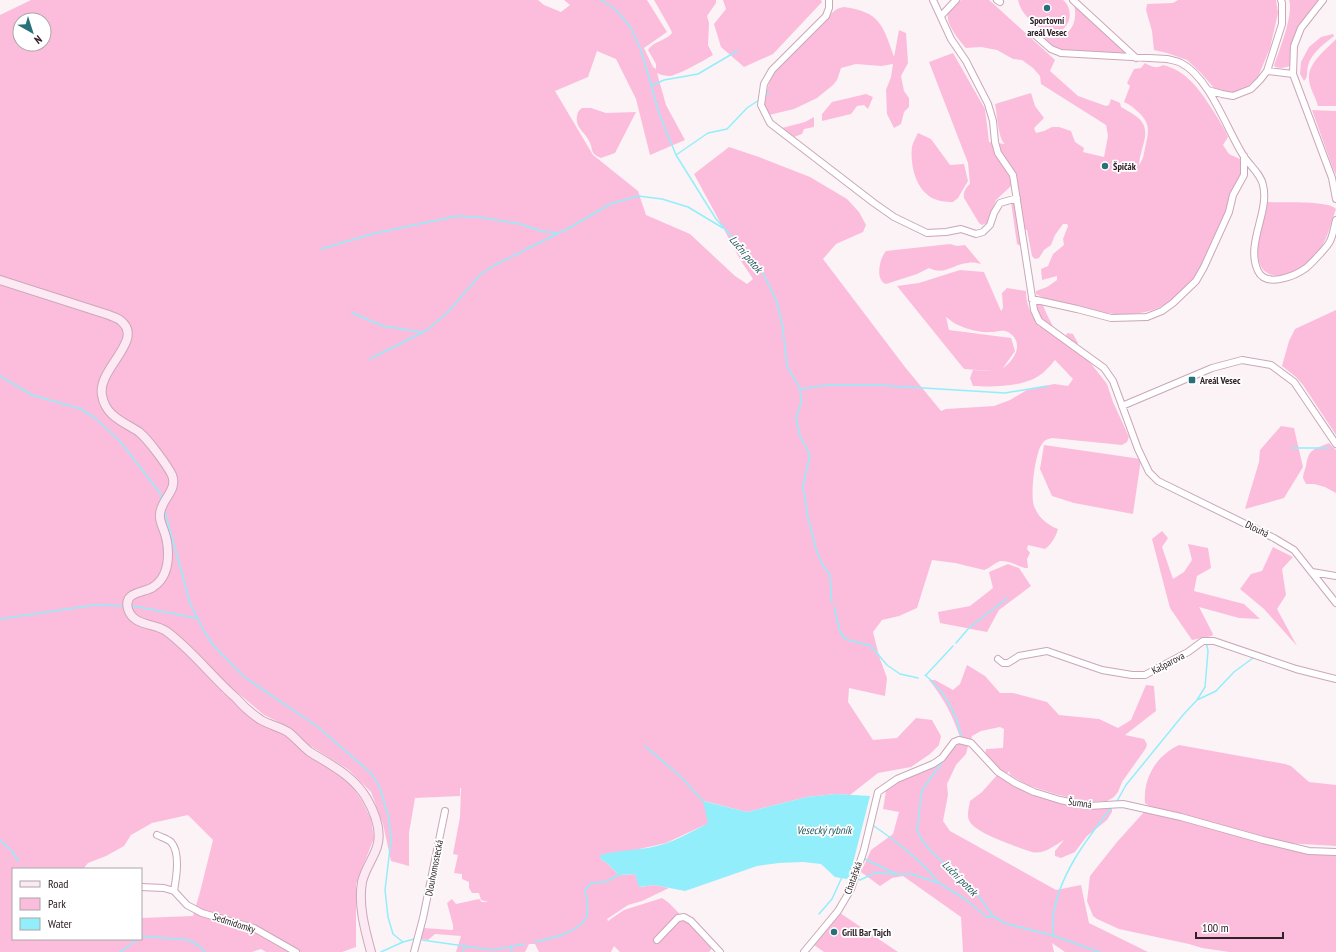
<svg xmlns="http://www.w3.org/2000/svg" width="1336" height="952" font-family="'PT Sans Narrow',sans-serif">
<rect width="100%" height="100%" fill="#fbf3f6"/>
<path fill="#fcbddd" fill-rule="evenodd" d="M31 0H538L544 5 561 12 570 5 564 0H647L667 32 644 48 653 67 656 69V64L648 50C653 41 666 41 672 33L671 30 654 0H716V3L707 16 709 23 708 45 713 55C705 60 678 75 670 76 666 76 660 75 657 73L666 105 685 140 650 155 636 99 616 59 597 51 588 77 555 91 593 155 638 191 646 215 690 234 735 276 747 284 753 279 741 261 694 174 729 147 759 157 810 177 847 199 859 212 866 225 863 232 836 244 823 259 905 367 941 411 946 409 994 406 1010 400 1027 390 1054 384 1068 386 1073 379 1055 360C1050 366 1044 373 1037 377 1020 387 992 387 973 386L970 378 973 370 992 371 964 369 897 286 919 283 960 270 984 272 1001 311 1003 308 1002 293 1007 288 1026 291C1026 306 1032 316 1040 328L1032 310 1036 304 1043 305C1047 317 1054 326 1058 338L1064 341 1067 333 1073 334 1078 343 1075 348 1068 346 1085 356 1107 384 1113 402 1129 437 1127 442 1122 445 1052 438C1048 439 1044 440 1042 444 1035 453 1030 495 1034 506 1038 517 1047 525 1058 529 1056 536 1052 544 1045 549L1028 545 1027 549 1030 553 1027 559 1028 568C1022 569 1012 561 1002 561 996 561 991 568 984 570L955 563 932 560 917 608 899 616 882 620 873 632 879 656 887 678 885 696 849 688 848 702 873 740 897 738 916 718 932 720 941 736 939 745 930 754 911 767 878 773 850 795 836 794 807 797 747 812 704 801 709 823 666 843 600 858 609 865 619 875 635 874 640 887 654 885 669 888 642 901 628 905 607 919 608 921 624 910 662 898 669 903 711 946V950L709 952H620L614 946 611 952H539L535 944H529L525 952H456L461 936 435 934 428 940 419 939 423 928 453 930V925L447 903 452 899 456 904 479 899 482 902H488L481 900 479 893H472L469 888V882L462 879V874L454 873 458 855 453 854 460 817 461 788H460V796L415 798 409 833V866L391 861 383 824 371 792 349 770 306 743 289 727 264 715 231 687 226 689 222 692 259 721 287 736 304 752 339 774 352 786 362 801 371 819 374 838 356 884V947L342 952H266L261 949 252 952H0V15ZM20 20H44V44H20ZM946 317C949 319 951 321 954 323 963 328 979 333 990 332 997 332 1002 329 1008 332 1025 342 1015 360 1003 368L1015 351 1011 338 949 330ZM188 815 213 840 200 892 193 916 141 918V939H13V869H83L88 863 106 856 124 846 131 835 152 823Z
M723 0H821L822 2 773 54 744 67 721 47 714 24 726 9Z
M961 0H989L997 7 1055 60 1050 71 1078 96 1106 106 1109 105 1111 99 1120 103 1121 107C1140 118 1150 122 1143 146 1141 153 1139 159 1139 165 1143 160 1144 154 1145 148 1149 131 1151 123 1137 111 1133 107 1129 104 1124 102L1130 86 1127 83 1134 69 1141 68 1145 63C1152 67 1156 69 1163 65 1188 71 1201 92 1214 112 1219 120 1224 128 1228 137L1223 145 1229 154 1240 159C1240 164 1242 170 1241 174 1240 179 1237 184 1236 188 1231 199 1227 211 1222 222 1195 291 1166 329 1085 309 1069 305 1051 303 1036 294V291L1047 287 1057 280V276L1042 280 1041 269 1048 266 1053 254 1064 245 1063 239 1068 226 1067 224H1063L1055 235 1051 245 1044 250 1039 258 1035 259 1032 256 1027 230 1018 229 1021 246 1017 244 1011 202 1019 199 1011 179V186L996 200 987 223 982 225 979 223 964 198C963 192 966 187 970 184L968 163 929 62 953 53 985 109 989 142 1005 144C998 139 997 113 995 104L1031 93 1035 106 1044 118 1034 128 1036 133 1044 131 1052 127H1059L1071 131 1075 142 1084 148 1083 152 1104 157 1108 136 1106 125 1041 84 1040 76 1033 68 1022 60 1013 59 997 50 981 47 966 48C959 40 943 21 949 11 951 7 958 4 961 0Z
M1018 0H1063C1078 13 1066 38 1047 32 1041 30 1036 24 1031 21 1025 15 1020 9 1018 0Z
M1178 0H1276L1278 13 1270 48 1258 77 1246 88 1242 90 1232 93 1220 91 1214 88 1200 72 1187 60 1167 53 1154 50 1152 31 1146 10 1147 4 1173 3Z
M1289 0H1320C1300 25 1292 33 1290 66 1285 68 1278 69 1274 66 1279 51 1294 14 1289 0Z
M1074 4 1127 52 1124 54 1061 50 1051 45 1044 39 1045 37C1068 41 1079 25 1074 4Z
M844 7C880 12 883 25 894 57L899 30 906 33 908 63 901 76 904 91 909 98V107L904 112 901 124 894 128 887 114 886 90 891 77 893 64 881 66 856 64 841 68 837 80 833 85 817 98 794 109 769 115C768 112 765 109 765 106 764 104 765 100 766 97 769 66 798 48 819 28 828 19 831 9 844 7Z
M1333 34 1334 36C1324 44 1311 53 1308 66 1306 72 1309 76 1304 81L1300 74 1301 62 1309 47 1321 37Z
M1336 39V106H1318C1316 98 1312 93 1310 85 1304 65 1324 52 1336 39Z
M866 94 873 97 868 109 864 105 857 106 851 114 822 121V114L832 102Z
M582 108H591L606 113 636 112 615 153 601 158C589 153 594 150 589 141 584 131 575 128 577 116 578 112 578 111 582 108Z
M1312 110 1336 111V175L1332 166Z
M814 117V127L804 129 802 134 794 137 782 128 805 122Z
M918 133 931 139 950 165 964 164 968 181 958 198 953 202C946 202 935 201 929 196 915 186 910 164 912 147 913 142 916 137 918 133Z
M1267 202C1281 203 1328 200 1336 209 1331 222 1328 238 1320 249 1314 257 1304 267 1295 272 1277 281 1258 275 1258 254 1257 238 1264 218 1267 202Z
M950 244 957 246 965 245 981 264C977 263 972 262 968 263 953 264 944 276 929 268L917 274 886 284C875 280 879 259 886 251Z
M1336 310V435L1303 385 1296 377 1282 366 1289 341 1295 329Z
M1281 426 1294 428 1303 467 1284 498 1245 509 1259 462 1260 450Z
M1329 443 1336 450V493L1325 487 1314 484H1306L1303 478C1303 474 1305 470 1306 466 1309 448 1313 450 1329 443Z
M1044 445 1141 459 1133 514 1074 503 1052 496 1040 469Z
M1162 531 1168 538 1162 547 1173 579 1184 572 1192 560 1188 544 1208 548 1211 568 1197 576 1194 591 1244 604 1260 619 1239 618 1199 607 1213 634 1212 636 1192 640 1170 608 1152 539Z
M1273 547 1293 557 1282 569 1286 595 1277 609 1297 646 1264 609 1240 589 1251 574 1262 571Z
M1008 564 1019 568 1031 586 999 610 987 632 940 623 938 612 970 606 993 588 989 572Z
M967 665 985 676 1000 693H1013L1047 702 1059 715 1099 719 1118 728 1131 720 1146 685 1154 686 1156 711 1125 735 1144 739 1147 744 1146 748 1122 782 1118 792 1114 797 1107 801 1087 802 1055 794 1027 785 1010 775 1009 771 1006 775 995 767 985 756 986 749 1003 748 1004 729 1000 727 981 731 972 736 971 741 960 737C953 716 943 697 929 680H935L953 690 960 684Z
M960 742 968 746 966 754 956 765 947 784 948 795 943 821 950 831 1056 890 1081 885 1089 923 1148 952H1065L1052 943 1054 952H963L961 917 903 876 892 878 880 886 861 872 871 850 893 834 899 812 883 809 886 791 898 781 944 756Z
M1179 745 1285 764 1291 766 1309 782 1336 785V846L1285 843 1149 806 1145 803C1143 778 1156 756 1179 745Z
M998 774C1027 787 1058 807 1091 809 1098 809 1105 807 1112 807V812L1107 820 1087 836 1075 852 1061 858 1055 856V851L1064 840C1053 846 1044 855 1032 852 1018 847 977 834 970 822 966 816 969 808 970 801L982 792Z
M1145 811 1286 849 1319 855H1336V952H1229L1202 948 1189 944 1119 929 1097 919 1093 916 1087 901 1090 876 1117 842Z
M840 913 898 952H824L814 945Z"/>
<path fill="#93eefb" d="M836 794 870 796 850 875 847 879 835 877 821 864 803 862 779 863 757 866 685 891 654 885 639 887 635 874 619 875 609 865 600 858V855C621 849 645 851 667 843 681 838 695 830 708 823L703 801 747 812 807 797Z"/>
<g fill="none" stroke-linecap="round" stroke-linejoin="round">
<path stroke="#93eefb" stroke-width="1.5" d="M601 0 616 10 631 28 641 50 659 113 676 155 716 219 760 267 777 302 783 330 787 366 800 389 801 403 796 418 800 436 810 455 803 486 808 518 816 549 822 564 830 575 831 598 832 602
M651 86 664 80 698 74 737 51
M764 97 769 93
M676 155 708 133 727 129 747 108 759 100
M321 249 372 234 457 216 478 217 520 224 541 231 557 233 564 231 610 204 638 196 662 199 688 207 723 228
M352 313 383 326 421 332
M370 359 427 330 449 311 480 275 493 266 557 234
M0 376 32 395 81 409 95 418 119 440 160 493 161 499
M800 389 829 385H875L1005 393 1047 386
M1292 448H1329
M165 512 190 603 205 633 214 646 243 676 318 727 372 774 380 788 389 819 391 840 385 890 388 917 393 934 403 942
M133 606 196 618
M834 607 840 631 845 639 871 646 887 665 900 674 918 678
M0 619 95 605 123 606
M956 643 968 629 1007 598
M925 675C942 688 959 716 961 738
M926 675 953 646
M1197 700 1205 687 1208 651 1206 642
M645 746 681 777 704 802
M950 752 957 744
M943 761 922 790 917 830 921 839 930 850 977 894 993 916 1004 923 1054 936 1099 952
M1116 803 1126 785 1183 715 1197 700 1216 691 1234 672 1253 658
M874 826C897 842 920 859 938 882
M0 840 12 851 18 861
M865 859 896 874H911L939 883 965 899 987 917 993 916
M22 867 24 869
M856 879 860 880 875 873 895 874
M819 914 832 899 842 877
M141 936 189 940 199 946 205 952
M1054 936C1052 929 1053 924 1053 918 1058 876 1086 840 1111 808
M422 940 492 950 525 944
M535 942C549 939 578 933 586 918 590 911 586 898 585 890L591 883 605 882 621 874
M511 947 512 952
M120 952 138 939
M381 952 403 942 414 939
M463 952 465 946"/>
<g stroke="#cba7b9" stroke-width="8">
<path id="street" d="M829 0V8L826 16 772 70 764 84 761 105 770 123 874 203 894 217 927 233 946 232 961 229 976 234 983 232 990 225 994 213 1000 203 1017 198
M933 0 951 39 966 61 988 104 993 121 995 142 998 153 1013 175 1034 310 1039 321 1104 368 1113 381 1138 449 1149 472 1158 481 1274 538 1294 550 1336 603
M997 0 1000 2
M1073 0 1136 58
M1323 0 1301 28 1294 46 1293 74 1332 178 1336 199
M941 16 956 0
M1035 35 1051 49 1061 53 1167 59C1171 60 1177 61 1181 63 1210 78 1226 128 1243 155 1249 165 1261 174 1263 185 1270 212 1245 244 1258 271 1266 288 1295 276 1306 268 1311 264 1326 248 1329 243 1333 237 1334 227 1336 220
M1267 71 1293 74
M1208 90 1222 94 1233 96 1251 89 1260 80 1267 71 1282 24V3L1281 0
M1032 299 1077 309 1111 318 1147 317 1162 311 1173 303 1196 281 1204 267 1229 212 1233 195 1244 175V156
M1122 406 1212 368 1242 360 1271 365 1294 382 1336 444
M1312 572 1336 576
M998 659 1003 663H1008L1019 656 1047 651 1102 670 1132 675H1145L1188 652 1203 641H1214L1296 669 1336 679
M157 835C161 837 168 839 171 842 181 853 176 879 174 891
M141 887 164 888 174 891 187 905 202 913 254 928 296 952
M657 940 678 918 684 917 691 921 720 952
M414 952 423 918 445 811
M804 952 838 911 851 889 864 850 878 792 897 779 933 764 942 758 954 742 959 740 971 743 998 772 1015 783 1034 792 1060 800 1089 806 1123 804 1181 817 1263 840 1309 851 1336 852"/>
</g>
<g stroke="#cba7b9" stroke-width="10">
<path id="secondary" d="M0 280 109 315C113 317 118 318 121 321 145 340 97 369 102 395 105 416 124 422 139 432 148 439 167 465 172 475 178 491 161 499 160 514 159 521 163 527 165 534 167 540 168 548 168 554 168 567 164 580 153 587 145 593 123 591 128 609 133 626 154 623 166 631 192 650 212 677 236 698 243 706 252 714 261 720 270 725 280 727 288 732 296 738 302 746 310 752 331 765 354 776 367 799 375 813 382 831 377 847 373 859 365 869 362 882 358 905 365 930 371 952"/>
</g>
<use href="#street" stroke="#fff" stroke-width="6"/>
<use href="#secondary" stroke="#fce9f3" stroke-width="8"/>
</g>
<g fill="#28717b" stroke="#fff" stroke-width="1.5">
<circle cx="1047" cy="8" r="4"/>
<circle cx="1105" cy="166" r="4"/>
<rect x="1188" y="376" width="8" height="8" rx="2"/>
<circle cx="834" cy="932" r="4"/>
</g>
<g text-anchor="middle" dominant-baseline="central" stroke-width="3.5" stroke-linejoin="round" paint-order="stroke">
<g font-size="10" font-weight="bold" fill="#2e2127" stroke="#fff" text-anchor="start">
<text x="1047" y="20" text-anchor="middle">Sportovní<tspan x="1047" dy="12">areál Vesec</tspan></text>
<text x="1113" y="166">Špičák</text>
<text x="1200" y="380">Areál Vesec</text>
<text x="842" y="932">Grill Bar Tajch</text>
</g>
<g font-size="10" fill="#2e2127" stroke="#fff">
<text transform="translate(1257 529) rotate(26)">Dlouhá</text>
<text transform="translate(1168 663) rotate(-28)">Kašparova</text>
<text transform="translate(1080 803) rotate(8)">Šumná</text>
<text transform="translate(434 868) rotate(-79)">Dlouhomostecká</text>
<text transform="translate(853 878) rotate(-70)">Chatařská</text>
<text transform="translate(234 923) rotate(18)">Sedmidomky</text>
</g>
<g font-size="11" font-style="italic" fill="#23575e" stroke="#fff">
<text transform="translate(746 254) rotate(50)">Luční potok</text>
<text x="824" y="830">Vesecký rybník</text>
<text transform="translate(960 878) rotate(45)">Luční potok</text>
</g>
</g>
<rect x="12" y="868" width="130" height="72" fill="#ffffff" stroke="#aba6a9"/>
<rect x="20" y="881" width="20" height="6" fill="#fce9f3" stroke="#aba6a9"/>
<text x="48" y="888" font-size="12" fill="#2e2127">Road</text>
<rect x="20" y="898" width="20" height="12" fill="#fcbddd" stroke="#aba6a9"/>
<text x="48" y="908" font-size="12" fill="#2e2127">Park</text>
<rect x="20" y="918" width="20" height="12" fill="#93eefb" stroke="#aba6a9"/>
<text x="48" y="928" font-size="12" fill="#2e2127">Water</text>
<g transform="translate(32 32) rotate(141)"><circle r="19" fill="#ffffff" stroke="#aba6a9"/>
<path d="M0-3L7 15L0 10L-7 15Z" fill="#28717b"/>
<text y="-6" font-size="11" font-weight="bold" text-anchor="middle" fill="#2e2127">N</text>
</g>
<path d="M1196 932v6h87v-6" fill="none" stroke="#2e2127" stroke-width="2"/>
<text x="1202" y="932" font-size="12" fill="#2e2127" stroke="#ffffff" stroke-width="3" paint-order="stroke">100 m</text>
</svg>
